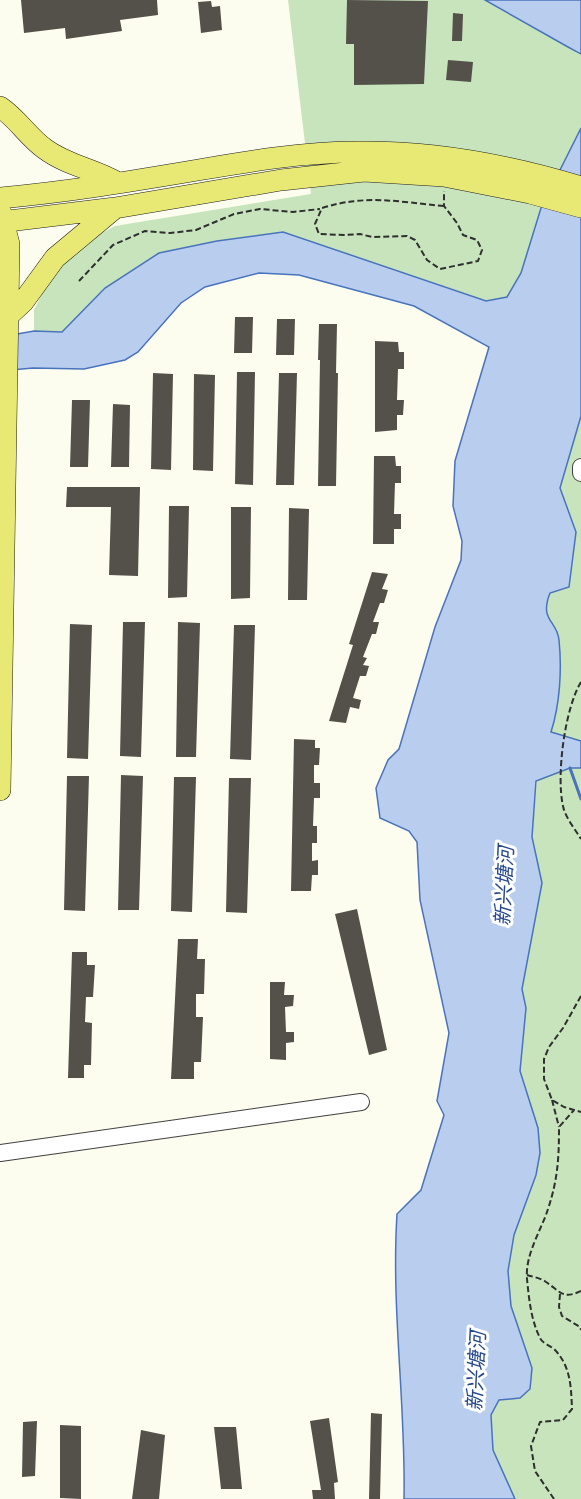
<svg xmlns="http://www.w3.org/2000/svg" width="581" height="1499" font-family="'Roboto Serif','Noto Sans SC',serif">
<rect width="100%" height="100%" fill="#fcfdef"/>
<path fill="#c7e4bc" d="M288 0H485L581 54V128L541 208 521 273 507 297 486 301 283 232 217 241 159 253 105 288 62 332 34 331V310L43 292 62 266 87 241 115 226 311 194Z
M581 416V1499H515L493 1450 491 1415 499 1400 520 1398 530 1388 532 1368 511 1306 508 1271 514 1235 536 1175 526 1095 520 1071 526 1008 522 989 542 883 532 837 551 624 546 611V603L576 532 560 488Z"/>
<path fill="#b9ceef" stroke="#4973bd" stroke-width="1.5" d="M485 0H581V54L568 47Z
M581 128V416L560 488 576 532 569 587 550 593C539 621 557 620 559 640 562 669 560 704 551 732L581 741V768H570L536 781 532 837 542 883 522 989 526 1008 520 1071 538 1128 540 1153 536 1175 514 1235 508 1271 511 1306 532 1368 530 1389 520 1398 499 1400 491 1415 493 1450 515 1499H404C406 1404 391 1309 397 1214L421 1190 444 1115 437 1101 449 1033 420 900 417 842 409 831 380 818 376 788 388 760 399 749 435 627 461 560 462 541 453 506 455 461 489 347 414 306 299 275 259 273 205 287 181 303 138 352 125 360 84 369 33 368 0 371V337L34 331 62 332 105 288 159 253 217 241 283 232 486 301 507 297 521 273 541 208Z"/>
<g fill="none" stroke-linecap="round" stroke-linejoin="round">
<path stroke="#4973bd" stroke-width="3" d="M570 768 581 799"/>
</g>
<path fill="#54514b" d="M21 0H157L158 15 120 20 122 31 66 39 65 28 24 33Z
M347 0 428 1 424 84 354 85V44H346Z
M211 1 212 7 220 6 222 30 201 33 198 2Z
M453 13 463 14 462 41H452Z
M448 60 473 62 471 82 446 80Z
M235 317H253L252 353H234Z
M277 319H295L294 355H276Z
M319 324H337L336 373H338L336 486H318L320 360H318Z
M375 341 398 342 399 352H404V369H398L397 400H404L403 415H397V430L375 432Z
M237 372H255L253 485 235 484Z
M153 373 173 374 171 470 151 469Z
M279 373H297L294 485H276Z
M194 374 215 375 213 471 193 470Z
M72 400H90L88 467H70Z
M113 404 130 405 129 467H111Z
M374 456H395L396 466H401V483H395L394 514H401V529H394V544H373Z
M67 487H140L138 576 109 575 111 507H66Z
M169 506H189L187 597 168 598Z
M231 507H251L250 598 231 599Z
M289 508 309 509 307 600H288Z
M372 572 388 574 382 589 388 590 384 603H380L373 622H379L376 634H372L363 657 367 658 363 665 369 666 366 676H360L353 698 361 700 359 709 350 707 346 723 329 721 353 645 349 644Z
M123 622H145L141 757 120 756Z
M178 622 200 623 196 757H176Z
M70 624 92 625 88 759 67 758Z
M234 625H255L251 760 230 759Z
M294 739 315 740V748H320L319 765H314V783H320V798H314L313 826H317V843H312V861L318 860V875H312L311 891H291Z
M121 775 143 776 139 910H118Z
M67 776H89L85 911 64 910Z
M174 777H196L192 912 171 911Z
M229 778H251L247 913 226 912Z
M357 909 387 1050 369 1055 335 914Z
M178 939H198L197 959H205L204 994H196V1017H203L201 1062H194V1079H171Z
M72 952H87V965H95L93 997H86L85 1022 92 1023 91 1065H84V1078H68Z
M270 982H285L284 995H294L293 1006 285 1007 286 1032H294V1042L286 1043V1060L270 1059Z
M371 1413 382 1414 380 1499H369Z
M329 1418 338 1482 334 1483 335 1499H313L312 1490H321L310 1421Z
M37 1421 35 1476 22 1477 23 1422Z
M60 1425 81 1426V1499L60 1498Z
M214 1427H236L242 1489H221Z
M141 1430 165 1435 159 1499H132Z"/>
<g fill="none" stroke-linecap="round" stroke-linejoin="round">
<g stroke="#404040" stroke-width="18">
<path id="minor" d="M581 467V473
M0 1153 361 1102"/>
</g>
<g stroke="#1e1e1e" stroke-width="22">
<path id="major" d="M0 107C17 118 28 137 45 149 68 166 95 169 118 183
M0 198C67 192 133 181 198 170 250 161 304 152 357 152 432 151 509 165 581 187
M0 222 115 208 281 180 364 171 444 176 530 193 581 207
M9 315 23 302 55 258 115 208
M0 790 9 244 0 210"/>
</g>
<path stroke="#2f2f2f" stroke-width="2" stroke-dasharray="6 3" stroke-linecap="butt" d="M444 206C398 202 367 194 322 208L315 224 319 234 345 235 360 234 372 237 407 236 415 240 427 260 440 269 478 261 482 250 477 240 463 235 457 223 444 206V191
M79 281 113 245 145 231 170 233 196 230 234 214 260 209 293 212 320 209
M581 682C565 708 556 775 563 806 565 817 575 829 581 839
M581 996 563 1028 549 1047 544 1059V1079L552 1100 564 1107 581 1112
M552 1100 559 1127
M527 1275C533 1277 541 1278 546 1282 560 1291 562 1300 581 1291
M560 1294 559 1307 562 1316 580 1327 581 1330
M554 1499 535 1471 531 1446 540 1422 563 1420 572 1409C571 1387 571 1366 554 1349 549 1345 542 1343 540 1338 531 1320 529 1299 527 1279 525 1254 541 1231 548 1209 558 1179 559 1157 559 1127L574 1110"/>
<use href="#minor" stroke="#fff" stroke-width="16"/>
<use href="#major" stroke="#e8e874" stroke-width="21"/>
</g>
<g text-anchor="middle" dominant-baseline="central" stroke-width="6" stroke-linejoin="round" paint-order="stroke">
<g font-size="20" font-style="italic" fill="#254890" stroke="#fff">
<text transform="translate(504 886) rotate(-87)">新兴塘河</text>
<text transform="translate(476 1371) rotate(-87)">新兴塘河</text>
</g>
</g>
</svg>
